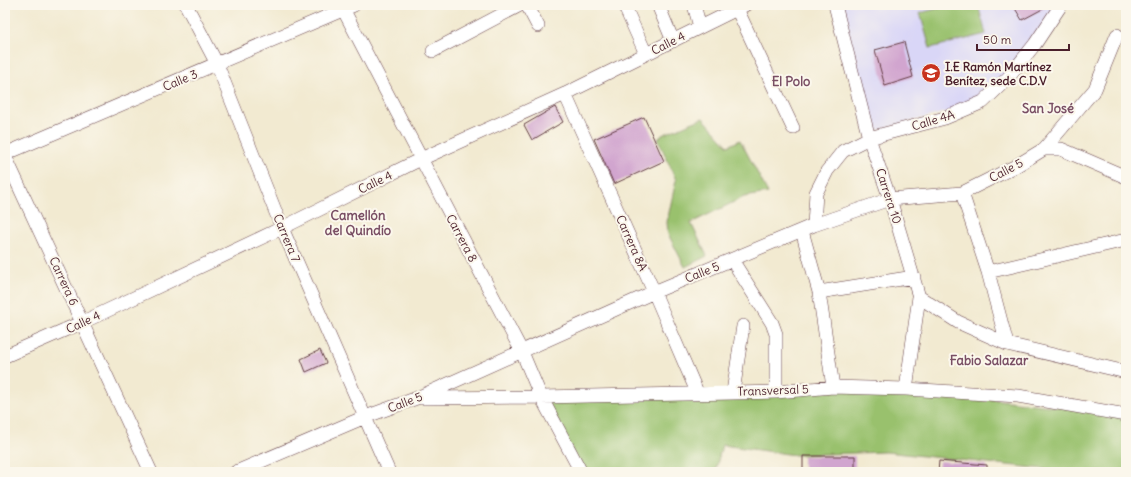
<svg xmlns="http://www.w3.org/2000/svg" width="1131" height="477" font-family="Delius,sans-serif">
<rect width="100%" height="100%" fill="#fbf7ec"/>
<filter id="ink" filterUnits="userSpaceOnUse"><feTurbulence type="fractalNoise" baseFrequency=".025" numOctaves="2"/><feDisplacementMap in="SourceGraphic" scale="8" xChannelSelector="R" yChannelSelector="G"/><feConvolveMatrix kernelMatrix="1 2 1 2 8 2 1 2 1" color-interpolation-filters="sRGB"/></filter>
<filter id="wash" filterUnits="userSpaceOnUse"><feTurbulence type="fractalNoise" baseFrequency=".012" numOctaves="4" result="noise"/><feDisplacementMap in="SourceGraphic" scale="16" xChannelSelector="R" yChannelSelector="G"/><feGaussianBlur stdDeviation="0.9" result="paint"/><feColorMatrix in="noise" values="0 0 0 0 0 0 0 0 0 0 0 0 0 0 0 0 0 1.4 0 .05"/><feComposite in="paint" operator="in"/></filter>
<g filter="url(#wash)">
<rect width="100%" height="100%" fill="#f2ead1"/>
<path fill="#d9d6f7" d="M835 5H1061L983 102 868 133Z"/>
<path fill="#99c16d" stroke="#72704c" d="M951 5H978L986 34 930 48 920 13Z
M703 118 728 146 740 140 768 193 744 197 691 223 707 256 685 267 668 234 667 222 676 180 658 139 662 135Z
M906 389 1126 415V472H1072L886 452 795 455 722 445 715 472H582L546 397Z"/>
<g id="blocks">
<path fill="#d1a5cf" d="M1013 5H1050L1022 20Z
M904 42 913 77 885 86 875 50Z
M555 107 563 122 532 140 524 125Z
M644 117 664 161 614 184 594 139Z
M320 350 326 363 306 372 301 359Z
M803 456H855V471H803Z
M939 461 987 465V472H938Z"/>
</g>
</g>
<g filter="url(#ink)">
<use href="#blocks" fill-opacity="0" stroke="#633d44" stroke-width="1"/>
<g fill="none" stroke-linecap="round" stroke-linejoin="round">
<g stroke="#633d44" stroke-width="14">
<path id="street" d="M186 5 217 64 282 228 389 472
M341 5 522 352 541 397 581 472
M527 5 538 26
M624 5 646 54
M658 5 673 41
M694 5 700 27
M835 5 869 138 890 199 919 297 906 389
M737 9 793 128
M433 51 520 5
M565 94 654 292 697 392
M1044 149 1095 89 1117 35
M5 154 354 5
M5 156 151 472
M962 193 988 272 1007 344
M814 225 816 193 827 171 843 151 869 138 945 118 983 102 1008 78 1035 44 1061 5
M802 231 819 292 833 387
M732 260 772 323 776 334V392
M988 272 1126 240
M819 292 914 277
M919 297 958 322 1007 344 1126 372
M5 356 83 322 282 228 421 159 565 94 745 5
M733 392 743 326
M422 398 541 397 776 392 833 387 906 389 1018 396 1126 415
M236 472 365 417 417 398 654 292 814 225 890 199 962 193 1016 166 1044 149H1061L1126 177"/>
</g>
<use href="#street" stroke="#fff" stroke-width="13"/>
</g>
</g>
<defs>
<g id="school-disc" transform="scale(1)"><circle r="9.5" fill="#c8321e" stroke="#fbf7ec"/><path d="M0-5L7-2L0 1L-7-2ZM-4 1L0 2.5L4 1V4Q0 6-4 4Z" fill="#fff"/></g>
</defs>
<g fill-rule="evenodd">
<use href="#school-disc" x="931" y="73"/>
</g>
<g text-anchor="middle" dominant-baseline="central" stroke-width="4" stroke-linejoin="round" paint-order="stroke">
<g font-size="12" fill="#4a1f2b" stroke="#fbf7ec">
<text transform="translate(668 43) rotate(-27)">Calle 4</text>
<text transform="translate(180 80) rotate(-23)">Calle 3</text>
<text transform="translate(933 120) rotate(-17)">Calle 4A</text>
<text transform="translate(1006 170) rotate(-28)">Calle 5</text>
<text transform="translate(375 182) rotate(-26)">Calle 4</text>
<text transform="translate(889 196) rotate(72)">Carrera 10</text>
<text transform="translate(287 238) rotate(67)">Carrera 7</text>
<text transform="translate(462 238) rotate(62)">Carrera 8</text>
<text transform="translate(632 243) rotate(66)">Carrera 8A</text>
<text transform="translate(702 272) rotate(-22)">Calle 5</text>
<text transform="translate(64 281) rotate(65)">Carrera 6</text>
<text transform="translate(83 322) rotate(-25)">Calle 4</text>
<text transform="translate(773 390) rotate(-2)">Transversal 5</text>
<text transform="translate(405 402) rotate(-21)">Calle 5</text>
</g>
<g font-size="12" font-weight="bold" fill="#4a1f2b" stroke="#fbf7ec" text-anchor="start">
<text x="945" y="66">I.E Ramón Martínez<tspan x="945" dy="14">Benítez, sede C.D.V</tspan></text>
</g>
<g font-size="13" font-weight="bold" fill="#794e64" stroke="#fbf7ec">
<text x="791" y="81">El Polo</text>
<text x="1048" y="108">San José</text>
<text x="358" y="215">Camellón<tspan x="358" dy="15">del Quindío</tspan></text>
<text x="989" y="360">Fabio Salazar</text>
</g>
</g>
<rect width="1131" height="477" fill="none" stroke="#fbf7ec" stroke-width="20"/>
<path d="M977 44v6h92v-6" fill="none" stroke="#4a1f2b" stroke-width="2"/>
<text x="983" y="44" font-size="12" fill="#4a1f2b" stroke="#fbf7ec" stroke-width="3" paint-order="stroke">50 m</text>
</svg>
